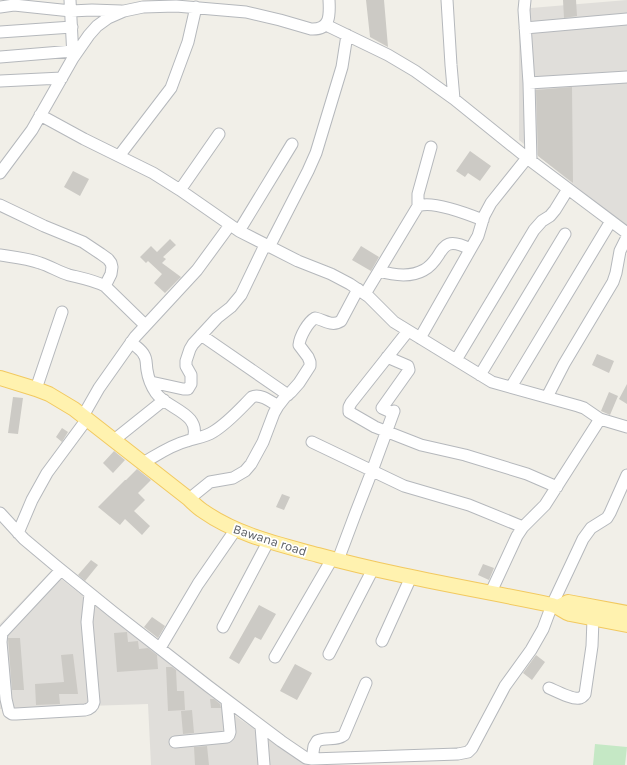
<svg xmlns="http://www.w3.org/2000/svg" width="627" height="765" font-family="Karla,sans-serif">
<rect width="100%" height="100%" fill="#f1efe8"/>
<path fill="#e0deda" d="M627 0V228L519 140V9Z
M51 571 241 720 311 765H151L148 704 0 709V624Z"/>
<path fill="#c5e8c5" d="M595 744 627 747 625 765H593Z"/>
<path fill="#cccac5" d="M366 0H384L388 47 370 37Z
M563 0H576L577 16 564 18Z
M572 87 573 183 538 156 536 90Z
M470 151 491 166 480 181 468 173 465 177 456 171Z
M73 171 89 179 80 196 64 187Z
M170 239 176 245 163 257 166 259 162 263 181 277 165 293 154 283 162 274 148 261 146 263 140 257 151 246 157 252Z
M361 246 379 257 371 271 352 260Z
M597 354 614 361 609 373 592 365Z
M627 384V404L619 399Z
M609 392 618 396 610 415 601 411Z
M13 397 23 398 18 434 8 433Z
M62 428 68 432 62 442 56 437Z
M114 451 125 460 113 473 103 463Z
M137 469 151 480 138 493 145 500 134 511 150 526 142 535 125 519 120 525 98 507 125 480H126Z
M282 494 290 497 284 510 276 507Z
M91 560 98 565 85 581 78 575Z
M483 564 494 568 489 580 478 575Z
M259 605 276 614 261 640 255 637 239 664 229 658Z
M152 617 165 626 158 638 144 627Z
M127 632 128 642 138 641 139 649 148 648 157 655 158 669 117 672 114 633Z
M8 638H20L24 690H12Z
M73 654 78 694H59L60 704 36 705 35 684 64 682 61 655Z
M536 655 545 662 532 680 523 673Z
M295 664 312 673 297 700 280 691Z
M166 667H172L176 670 177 691H184L185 710 168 711Z
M210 699H214L220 704 221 708H211Z
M192 710 194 733 183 734 181 711Z
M207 746 209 765H195L194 747Z"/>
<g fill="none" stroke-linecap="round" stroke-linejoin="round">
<g stroke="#b5b8bc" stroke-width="13">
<path id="minor" d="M70 0 73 57
M447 0 451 65 454 99
M525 0 524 10 529 83 531 161
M0 7 14 5 71 11 92 10 121 11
M326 25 388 55 415 71 454 99 531 161 627 233
M525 28 627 19
M0 32 72 27
M0 57 73 51
M0 81 62 78
M529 83 627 77
M40 115 84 139 153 173 180 190 239 231 298 261 331 274 350 284 369 297 394 322 492 382 578 406 584 408 600 419 627 427
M119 156 171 88 188 42 196 7
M0 173 32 130 73 58 89 35 97 26 108 18 124 11 143 7 176 6 246 12 280 20 311 29C330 30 330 16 329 0
M180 190 219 134
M0 205 44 226 83 242 101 254 108 259 111 263 112 267 111 274 105 286
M418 206V194L431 147
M239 231 292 144
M269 247 308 171 316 153 342 67 347 35
M0 255C13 257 27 258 40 263 50 266 59 272 69 275 81 278 93 280 105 286L145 325
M379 271C393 275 410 278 424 270 445 259 437 232 470 249
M365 294 418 206C432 200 468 214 483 220
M408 331 351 403 349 407V412L375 427 421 445 465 455 527 474 557 487
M201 335 288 395
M420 338 478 236 484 216 491 203 527 158
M131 342C135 346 142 350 144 355 147 359 146 365 147 370 148 377 152 387 156 393 167 409 202 413 193 439
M387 357 408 366 409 370 382 408 393 413
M456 360 534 230 542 221 550 216 555 210 568 189
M480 375 565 234
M151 382 183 389H188L191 384V375L186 366V361L190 349 193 344 217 318 231 307 241 295 265 245
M511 387 611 221
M36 389 62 312
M547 397 564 364 613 282 616 273 620 251 627 237
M83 416 99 388 135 337 197 270 230 225
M114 440 164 400
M312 442 404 486 469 505 523 527
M143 463C157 455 171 445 187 441 196 438 205 437 213 432 228 423 240 409 252 397 261 393 271 402 278 406
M189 499 210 482 233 478 245 471 251 464 263 442 274 413 278 406 285 397 291 392 299 383 310 366V362L308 357 299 345C300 336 308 322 315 318 325 320 332 327 341 321L358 289
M0 513 24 539 55 565 113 612 208 686 281 741 306 758 312 759 458 754 468 752 472 748 505 686 531 650 543 629 552 605 583 539 591 528 607 518 610 513 627 475
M18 533 32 500 47 473 87 419
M338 560 356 512 372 471 394 411
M61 570 2 633 1 642 6 699 9 712 12 714H16L85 710C90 709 93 707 94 702L87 622 90 594
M491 592 517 536 523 527 545 505 600 419
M223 627 268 542
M382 641 411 577
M160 648 198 584 236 529
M329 654 373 569
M275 657 332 559
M549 688C556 691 573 700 580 698 583 697 583 696 585 694L592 646 593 619
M261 726 264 765
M175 742 227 737 229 735 230 732 227 701
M312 759 314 746 317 741C326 737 337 741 344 735L366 683"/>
</g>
<g stroke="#f2c960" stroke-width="16">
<path id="major" d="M0 378 36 389 49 394 74 409 189 499C193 503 198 508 203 511 237 535 278 544 318 555 395 576 474 589 552 605 560 607 563 612 570 614L627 625
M558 607 568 602 627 613"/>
</g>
<use href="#minor" stroke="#fff" stroke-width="11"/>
<use href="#major" stroke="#fff2af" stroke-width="14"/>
</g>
<g text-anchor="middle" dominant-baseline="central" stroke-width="3.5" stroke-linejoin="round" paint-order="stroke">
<g font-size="13" fill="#5f6368" stroke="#fff">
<text transform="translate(270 540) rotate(18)">Bawana road</text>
</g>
</g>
</svg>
